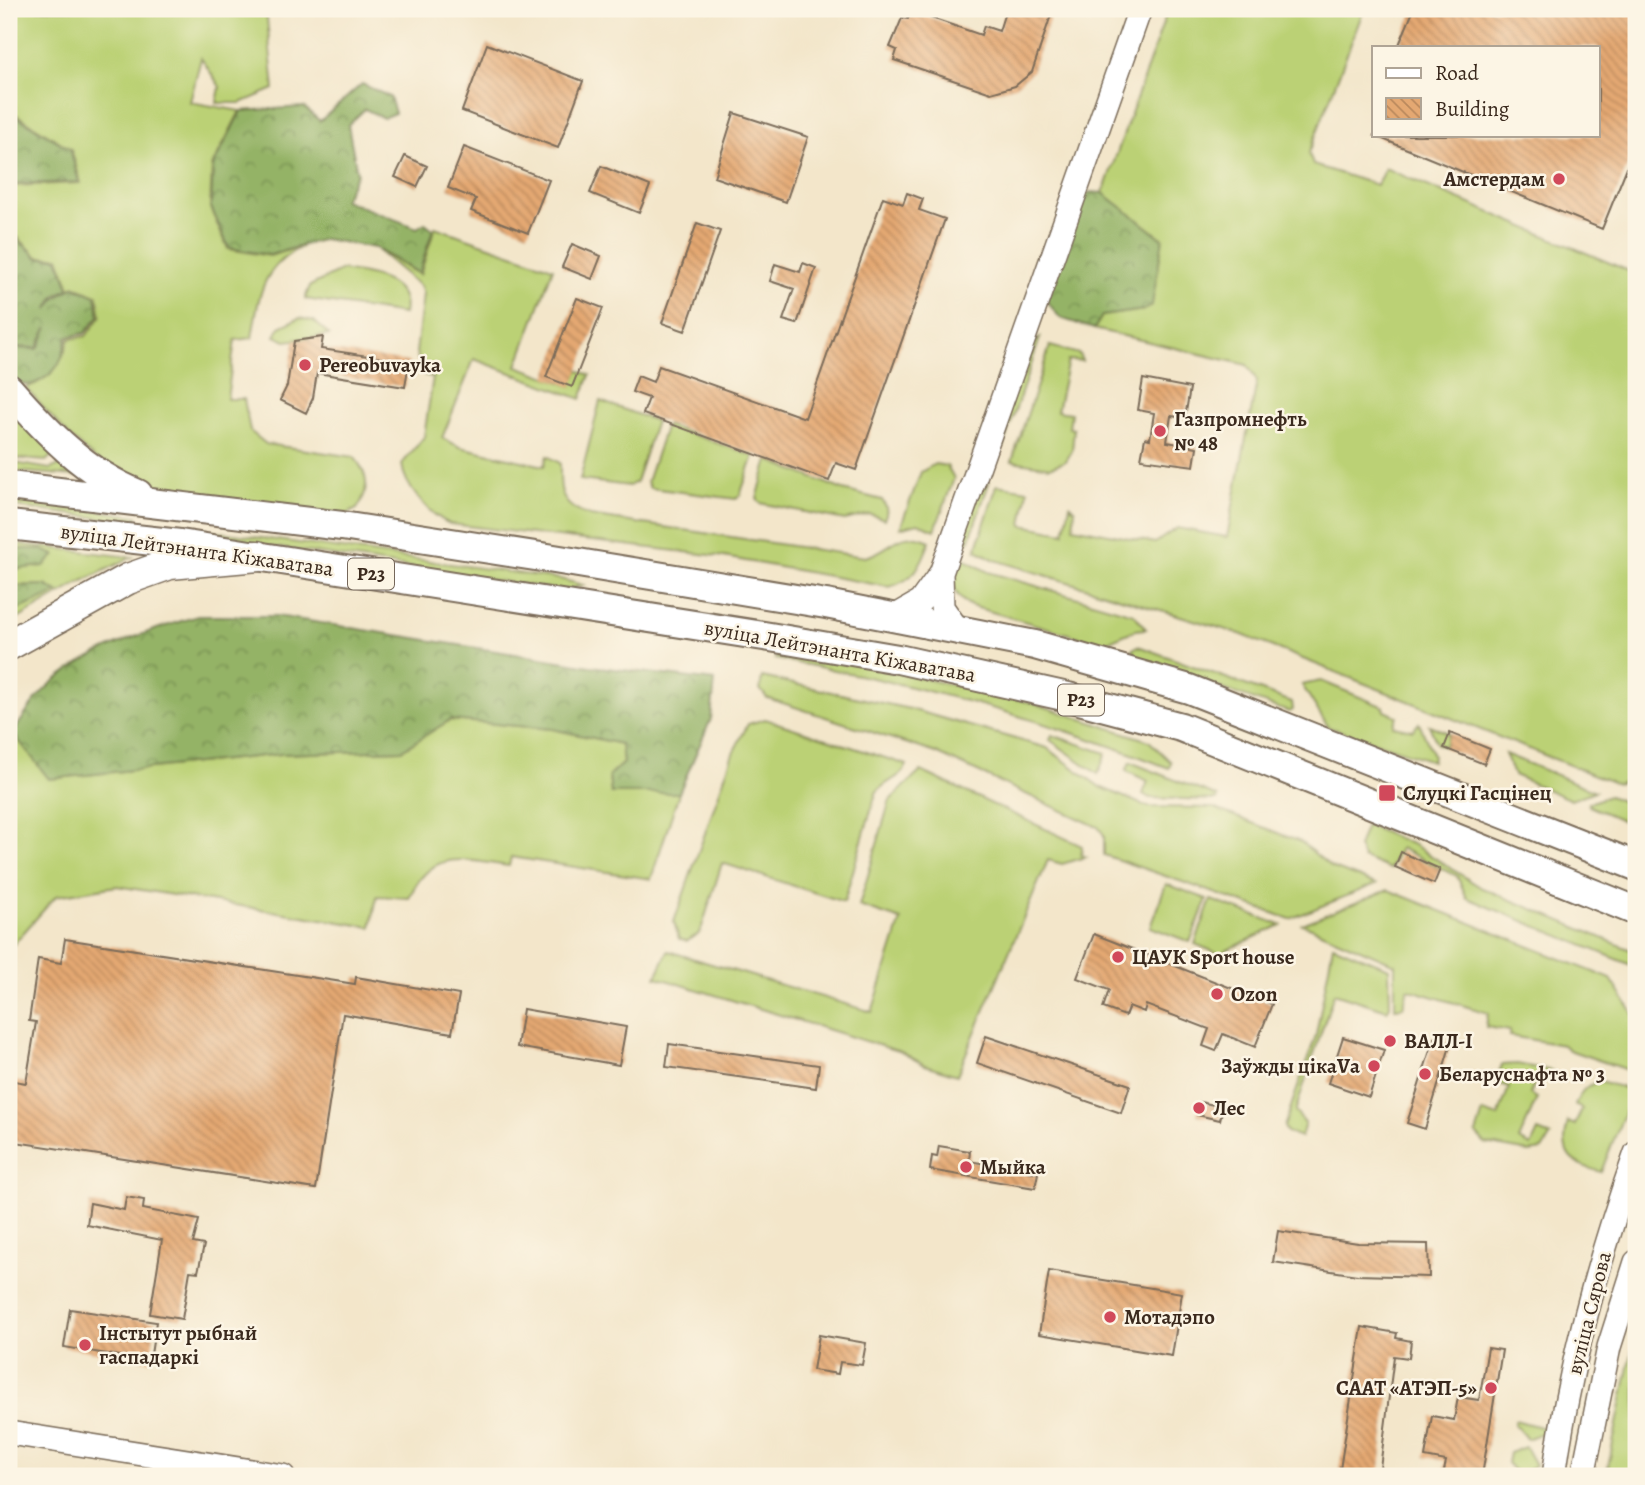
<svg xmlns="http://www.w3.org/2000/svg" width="1645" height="1485" font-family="Alegreya,serif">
<defs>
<pattern id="forest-crowns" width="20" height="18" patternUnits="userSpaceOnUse" patternTransform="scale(1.75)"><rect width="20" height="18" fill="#94b366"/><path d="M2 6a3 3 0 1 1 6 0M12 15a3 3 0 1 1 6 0" fill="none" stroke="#7a9253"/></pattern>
<pattern id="building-back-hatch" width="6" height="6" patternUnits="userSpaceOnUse" patternTransform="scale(1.75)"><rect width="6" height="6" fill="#e4a872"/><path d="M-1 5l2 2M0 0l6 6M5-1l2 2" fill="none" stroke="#ba895d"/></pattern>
</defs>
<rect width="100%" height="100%" fill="#fcf5e5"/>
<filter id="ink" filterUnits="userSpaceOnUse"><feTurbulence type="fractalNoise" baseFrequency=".0143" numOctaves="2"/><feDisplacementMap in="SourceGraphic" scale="14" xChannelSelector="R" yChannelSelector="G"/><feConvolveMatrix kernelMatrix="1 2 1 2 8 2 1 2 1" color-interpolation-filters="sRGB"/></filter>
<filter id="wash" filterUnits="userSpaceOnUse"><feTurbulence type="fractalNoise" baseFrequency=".00686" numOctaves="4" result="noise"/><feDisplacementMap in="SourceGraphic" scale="28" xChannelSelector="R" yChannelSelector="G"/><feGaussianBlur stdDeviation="1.57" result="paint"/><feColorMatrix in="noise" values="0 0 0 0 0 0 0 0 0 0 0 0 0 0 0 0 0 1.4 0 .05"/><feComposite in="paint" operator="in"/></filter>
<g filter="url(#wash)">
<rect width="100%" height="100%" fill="#f3e6ca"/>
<path fill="#bbd175" stroke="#7b7e4a" stroke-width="2" d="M9 9H266L274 89 241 103H217L220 87 201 58 190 102 240 111 212 166 210 208 228 249 270 256 303 246C261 267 259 295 252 338L235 340 227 399H244L250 431 266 444 354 457C369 475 370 489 357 509L343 516C276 506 168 502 112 470 78 450 52 417 26 388 52 378 61 366 69 339L86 336 101 316 97 295 75 286 70 288 59 257H38L9 229 10 186 81 183 71 149 9 110Z
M1168 9H1364L1309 153 1313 165 1377 185 1385 168 1636 274V776L1617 784 1240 634 995 560 976 550 997 485 1028 490 1022 525 1064 533 1070 505 1075 510 1073 527 1155 543 1177 528 1227 537 1257 381 1247 365 1094 329 1102 316 1144 310 1163 239 1103 193Z
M435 227 553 268 517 366 571 386 578 370 590 375 581 399 474 359 442 438 460 447 544 466 547 456 560 463C560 492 559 506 590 516L865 557C894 550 896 527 930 541 921 565 915 580 889 587L718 556 450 524C430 515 404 487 402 464L424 437 433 377 424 375 416 353 423 294 420 286 378 251 420 275Z
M342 270C366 274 411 278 404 314L305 299 310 286Z
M299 318 314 321 329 335 286 341 275 336 280 327Z
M1040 338 1003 446 997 452 993 446 1030 344Z
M1050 346 1079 354 1082 361 1068 360 1057 411 1071 413 1069 428 1074 429 1072 451 1066 461 1050 467 1012 461Z
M600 401 656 421 636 482 629 486 580 480Z
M9 406 55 453 46 461 9 458Z
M666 425 754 456 740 495 736 499 650 488 647 482Z
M768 460 843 490 882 500C887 507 888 512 884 519L870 514 845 520 760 503 757 498Z
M9 462 50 469 65 463 79 476 9 471Z
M935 464 947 466 954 478 935 530 918 523 900 528 921 472Z
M989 483 969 541 964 546 958 543 979 490Z
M9 499 137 516 136 523 9 506Z
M212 531 560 579 583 585 565 591 209 537 207 533Z
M9 543 132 557 79 583 9 624V614L45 585 9 586V570H18L40 549H9Z
M955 554 988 572 1134 614 1146 629 1135 630 1103 644 971 606C950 595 948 576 955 554Z
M1138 646 1292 702 1293 710 1289 712 1133 658V649Z
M783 647 1033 703 1149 741 1171 762 1169 768C1042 718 909 682 775 659Z
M762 677 910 709 1047 748 1100 787 1148 807 1214 808 1301 842 1331 867 1376 884 1290 919 1104 855V835L1098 827 936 753 767 698 760 689Z
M1321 681 1384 707 1385 711 1397 716 1393 726 1413 730 1419 723 1433 755 1432 761 1328 727 1302 685Z
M765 719 907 765C902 779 884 781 876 793L844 902 722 863 700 933 687 941 679 939 674 922 733 753 748 724Z
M450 720 552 729 621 744 623 763 609 776 611 793H679L651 879 511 857 509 866C463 860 432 847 409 898L377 896 371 927 117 886 56 896 9 949V735L13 733 49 779 281 754 402 750Z
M1429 725 1449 733 1444 747 1437 744Z
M1052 735 1106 753 1098 774 1050 740Z
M1505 754 1595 791 1571 800 1514 775Z
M1130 762 1218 797 1217 800 1150 798 1143 794 1148 781 1126 771Z
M921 771 1082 846 1081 855 1086 857 1062 864 1048 860 957 1075 925 1065 901 1052 656 977 668 951 872 1012 901 920 859 906 890 800Z
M1609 796 1636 807V826L1589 806 1588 803Z
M1366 825 1414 845 1482 888 1636 952V967L1467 898 1457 876 1400 848 1390 869 1363 858 1358 847Z
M1166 884 1207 899 1190 942 1150 927Z
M1388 890 1611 979 1636 1018V1073L1569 1050 1563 1045 1509 1036 1510 1031 1486 1027 1488 1013 1408 989 1403 1007 1395 1008V964L1302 924Z
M1211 900 1281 925 1219 954 1195 944Z
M1333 945 1389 968 1390 1006 1387 1010 1334 993 1295 1112 1305 1123 1301 1137 1287 1132 1284 1127 1316 1035Z
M1517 1064 1552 1071 1547 1081 1537 1078 1530 1094 1537 1098 1519 1140 1531 1146 1538 1131 1551 1136 1542 1150 1529 1152 1485 1144 1476 1134 1483 1112 1498 1117 1509 1087 1495 1082 1502 1065Z
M1603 1082 1633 1091 1601 1172C1570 1163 1559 1156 1568 1122L1575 1125 1582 1109 1575 1105C1581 1091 1586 1083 1603 1082Z
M1636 1334V1476H1606Z
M1515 1420 1544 1428V1432L1527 1439 1514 1424Z
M1525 1447 1535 1465 1519 1476 1507 1463 1509 1453Z"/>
<path fill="url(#forest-crowns)" stroke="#686e42" stroke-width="2" d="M362 84 390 97 395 113 383 118 365 109 348 125 357 173 344 200 417 228 425 223 433 229 419 273 375 248 324 239 270 255 229 248 211 207 213 166 241 111 304 107 320 121Z
M9 112 70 149 79 182 9 184Z
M1090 192 1103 193 1163 239 1152 305 1144 310 1102 316 1094 329 1060 318 1046 300 1079 200Z
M9 231 38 258H58L69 288 55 296 47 310 56 298 74 287 96 296 99 316 85 333 67 337C65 346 63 357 59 364 48 380 21 397 10 372 6 365 9 352 9 344L12 348 38 349 48 327 37 348 12 347 9 342Z
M9 549H40L55 555 44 566 9 570Z
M45 585 58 592 9 614V586Z
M198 616H277L590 666 715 681 711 719 679 793H611L609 776 623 763 621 744 552 729 450 720 402 750 281 754 49 779 13 733C21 721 29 708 38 697 74 655 147 631 198 616Z"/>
<g id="blocks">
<path fill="url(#building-back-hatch)" d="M1006 9H1053L1032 72 1015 86 991 93 894 60 897 50 890 47 902 18 908 19 911 11 981 35 984 26 999 31Z
M1414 9H1636V145L1602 229 1373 135H1598V47H1398Z
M487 44 583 81 558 148 462 111Z
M734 113 808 137 786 202 714 177Z
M464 147 549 180 528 233 471 211 476 199 448 188Z
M405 156 427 166 417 187 395 177Z
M601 166 650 186 639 213 590 193Z
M907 193 923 199 919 210 945 219 856 470 836 463 829 481 643 414 649 398 632 392 638 376 653 382 659 366 805 418 883 197 903 204Z
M697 223 720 231 685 331 662 323Z
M572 244 601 256 592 279 562 267Z
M803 263 816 268 797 324 783 320 794 289 770 281 775 264 800 272Z
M577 298 603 308 572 387 546 377Z
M323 337 321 349 409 362 405 387 317 373 313 398 306 413 280 400 287 386 294 341Z
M1143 379 1190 388 1185 418 1171 416 1167 442 1197 447 1194 466 1141 459 1145 438 1150 439 1154 413 1138 410Z
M1450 733 1490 749 1484 764 1444 748Z
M1401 852 1440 869 1434 884 1395 867Z
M1094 934 1272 1004 1255 1047 1223 1034 1216 1051 1203 1046 1209 1029 1146 1005 1144 1012 1129 1006 1125 1016 1103 1008 1109 990 1077 978Z
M65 939 355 984 356 977 459 995 452 1033 343 1014 316 1189 9 1141V1080L26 1083 36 1022 29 1021 38 959 61 963Z
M523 1009 626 1027 619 1065 517 1047Z
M986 1036 1130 1085 1121 1113 977 1063Z
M1343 1037 1384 1050 1369 1097 1328 1083Z
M1434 1038 1451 1043 1425 1129 1407 1123Z
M669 1044 819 1065 816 1088 666 1067Z
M1200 1102 1223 1107 1220 1120 1197 1115Z
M939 1146 970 1151 969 1161 1038 1173 1035 1188 930 1170 932 1156 937 1157Z
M126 1197 144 1200 143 1209 199 1220 193 1243 204 1245 198 1272 190 1271 182 1319 150 1314 162 1240 87 1225 90 1203 124 1210Z
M1278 1231 1358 1243 1428 1244 1429 1277 1357 1275 1273 1262Z
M1049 1271 1182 1293 1172 1356 1039 1334Z
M70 1309 156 1322 150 1361 64 1347Z
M1362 1327 1397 1333 1396 1338 1411 1341 1409 1358 1394 1356 1379 1476H1339Z
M819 1335 866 1343 862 1365 840 1362 838 1374 813 1370Z
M1488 1348 1502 1350 1482 1476H1443L1446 1461 1425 1457 1432 1416 1454 1420 1458 1397 1479 1400Z"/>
</g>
</g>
<g filter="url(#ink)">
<use href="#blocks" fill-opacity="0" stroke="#7b6c5a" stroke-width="2"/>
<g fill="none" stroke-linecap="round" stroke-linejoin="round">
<g stroke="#7b6c5a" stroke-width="26">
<path id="tertiary" d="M941 573 942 607 956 627
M896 616 920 602 941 573 1140 9
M9 1433 283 1476
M1554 1476C1569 1366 1599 1257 1636 1153
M1583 1476 1609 1347 1636 1262"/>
</g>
<g stroke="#7b6c5a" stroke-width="32">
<path id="primary" d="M9 389C46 431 85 473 138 494
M9 486 342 526 548 558 826 604 1035 645 1189 689 1636 866
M9 525 180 544 770 637 898 659 1068 697 1181 727 1636 911"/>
</g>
<g stroke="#7b6c5a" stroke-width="33">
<path id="trunk" d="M9 645 128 579 170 564 258 556"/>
</g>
<use href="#tertiary" stroke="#fff" stroke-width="23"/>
<use href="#primary" stroke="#fff" stroke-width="28"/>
<use href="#trunk" stroke="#fff" stroke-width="30"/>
</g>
</g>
<g fill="#d1495b" stroke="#fcf5e5" stroke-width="2.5">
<circle cx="1559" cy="179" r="7"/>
<circle cx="305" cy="365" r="7"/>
<circle cx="1160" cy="431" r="7"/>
<rect x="1378" y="784" width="18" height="18" rx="3.5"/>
<circle cx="1118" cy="957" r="7"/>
<circle cx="1217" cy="994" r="7"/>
<circle cx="1390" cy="1041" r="7"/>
<circle cx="1374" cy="1066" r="7"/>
<circle cx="1425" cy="1074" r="7"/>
<circle cx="1199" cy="1108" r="7"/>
<circle cx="966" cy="1167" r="7"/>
<circle cx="1110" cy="1317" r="7"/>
<circle cx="85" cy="1345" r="7"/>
<circle cx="1491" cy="1388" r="7"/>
</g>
<g text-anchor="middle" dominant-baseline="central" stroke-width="5" stroke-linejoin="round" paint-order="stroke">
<g fill="#fcf5e5" stroke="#75675a" stroke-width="2">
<rect x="348" y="558.5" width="46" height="31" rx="5"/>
<rect x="1058" y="684.5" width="46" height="31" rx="5"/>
</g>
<g font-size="19" font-weight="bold" fill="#3b2a1e">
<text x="371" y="574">Р23</text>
<text x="1081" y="700">Р23</text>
</g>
<g font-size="21" font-weight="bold" fill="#3b2a1e" stroke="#fcf5e5" text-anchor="start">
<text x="1545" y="179" text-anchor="end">Амстердам</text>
<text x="319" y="365">Pereobuvayka</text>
<text x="1174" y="419">Газпромнефть<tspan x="1174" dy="24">№ 48</tspan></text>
<text x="1403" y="793">Слуцкі Гасцінец</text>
<text x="1132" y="957">ЦАУК Sport house</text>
<text x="1231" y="994">Ozon</text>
<text x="1404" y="1041">ВАЛЛ-І</text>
<text x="1360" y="1066" text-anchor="end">Заўжды цікаVа</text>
<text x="1439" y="1074">Беларуснафта № 3</text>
<text x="1213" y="1108">Лес</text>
<text x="980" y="1167">Мыйка</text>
<text x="1124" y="1317">Мотадэпо</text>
<text x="99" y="1333">Інстытут рыбнай<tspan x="99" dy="24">гаспадаркі</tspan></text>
<text x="1477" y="1388" text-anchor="end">СААТ «АТЭП-5»</text>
</g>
<g font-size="21" fill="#3b2a1e" stroke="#fcf5e5">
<text transform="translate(197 550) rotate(8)">вуліца Лейтэнанта Кіжаватава</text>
<text transform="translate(840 651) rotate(10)">вуліца Лейтэнанта Кіжаватава</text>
<text transform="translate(1589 1313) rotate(-76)">вуліца Сярова</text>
</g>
</g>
<rect width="1645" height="1485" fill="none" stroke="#fcf5e5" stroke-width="35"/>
<rect x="1372" y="46" width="228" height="91" fill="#fcf5e5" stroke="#afa495" stroke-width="2"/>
<rect x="1386" y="68" width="35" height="10" fill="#ffffff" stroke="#afa495" stroke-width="2"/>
<text x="1435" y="80" font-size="21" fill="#3b2a1e">Road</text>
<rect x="1386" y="98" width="35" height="21" fill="url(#building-back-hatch)" stroke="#afa495" stroke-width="2"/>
<text x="1435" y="116" font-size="21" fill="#3b2a1e">Building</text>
</svg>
